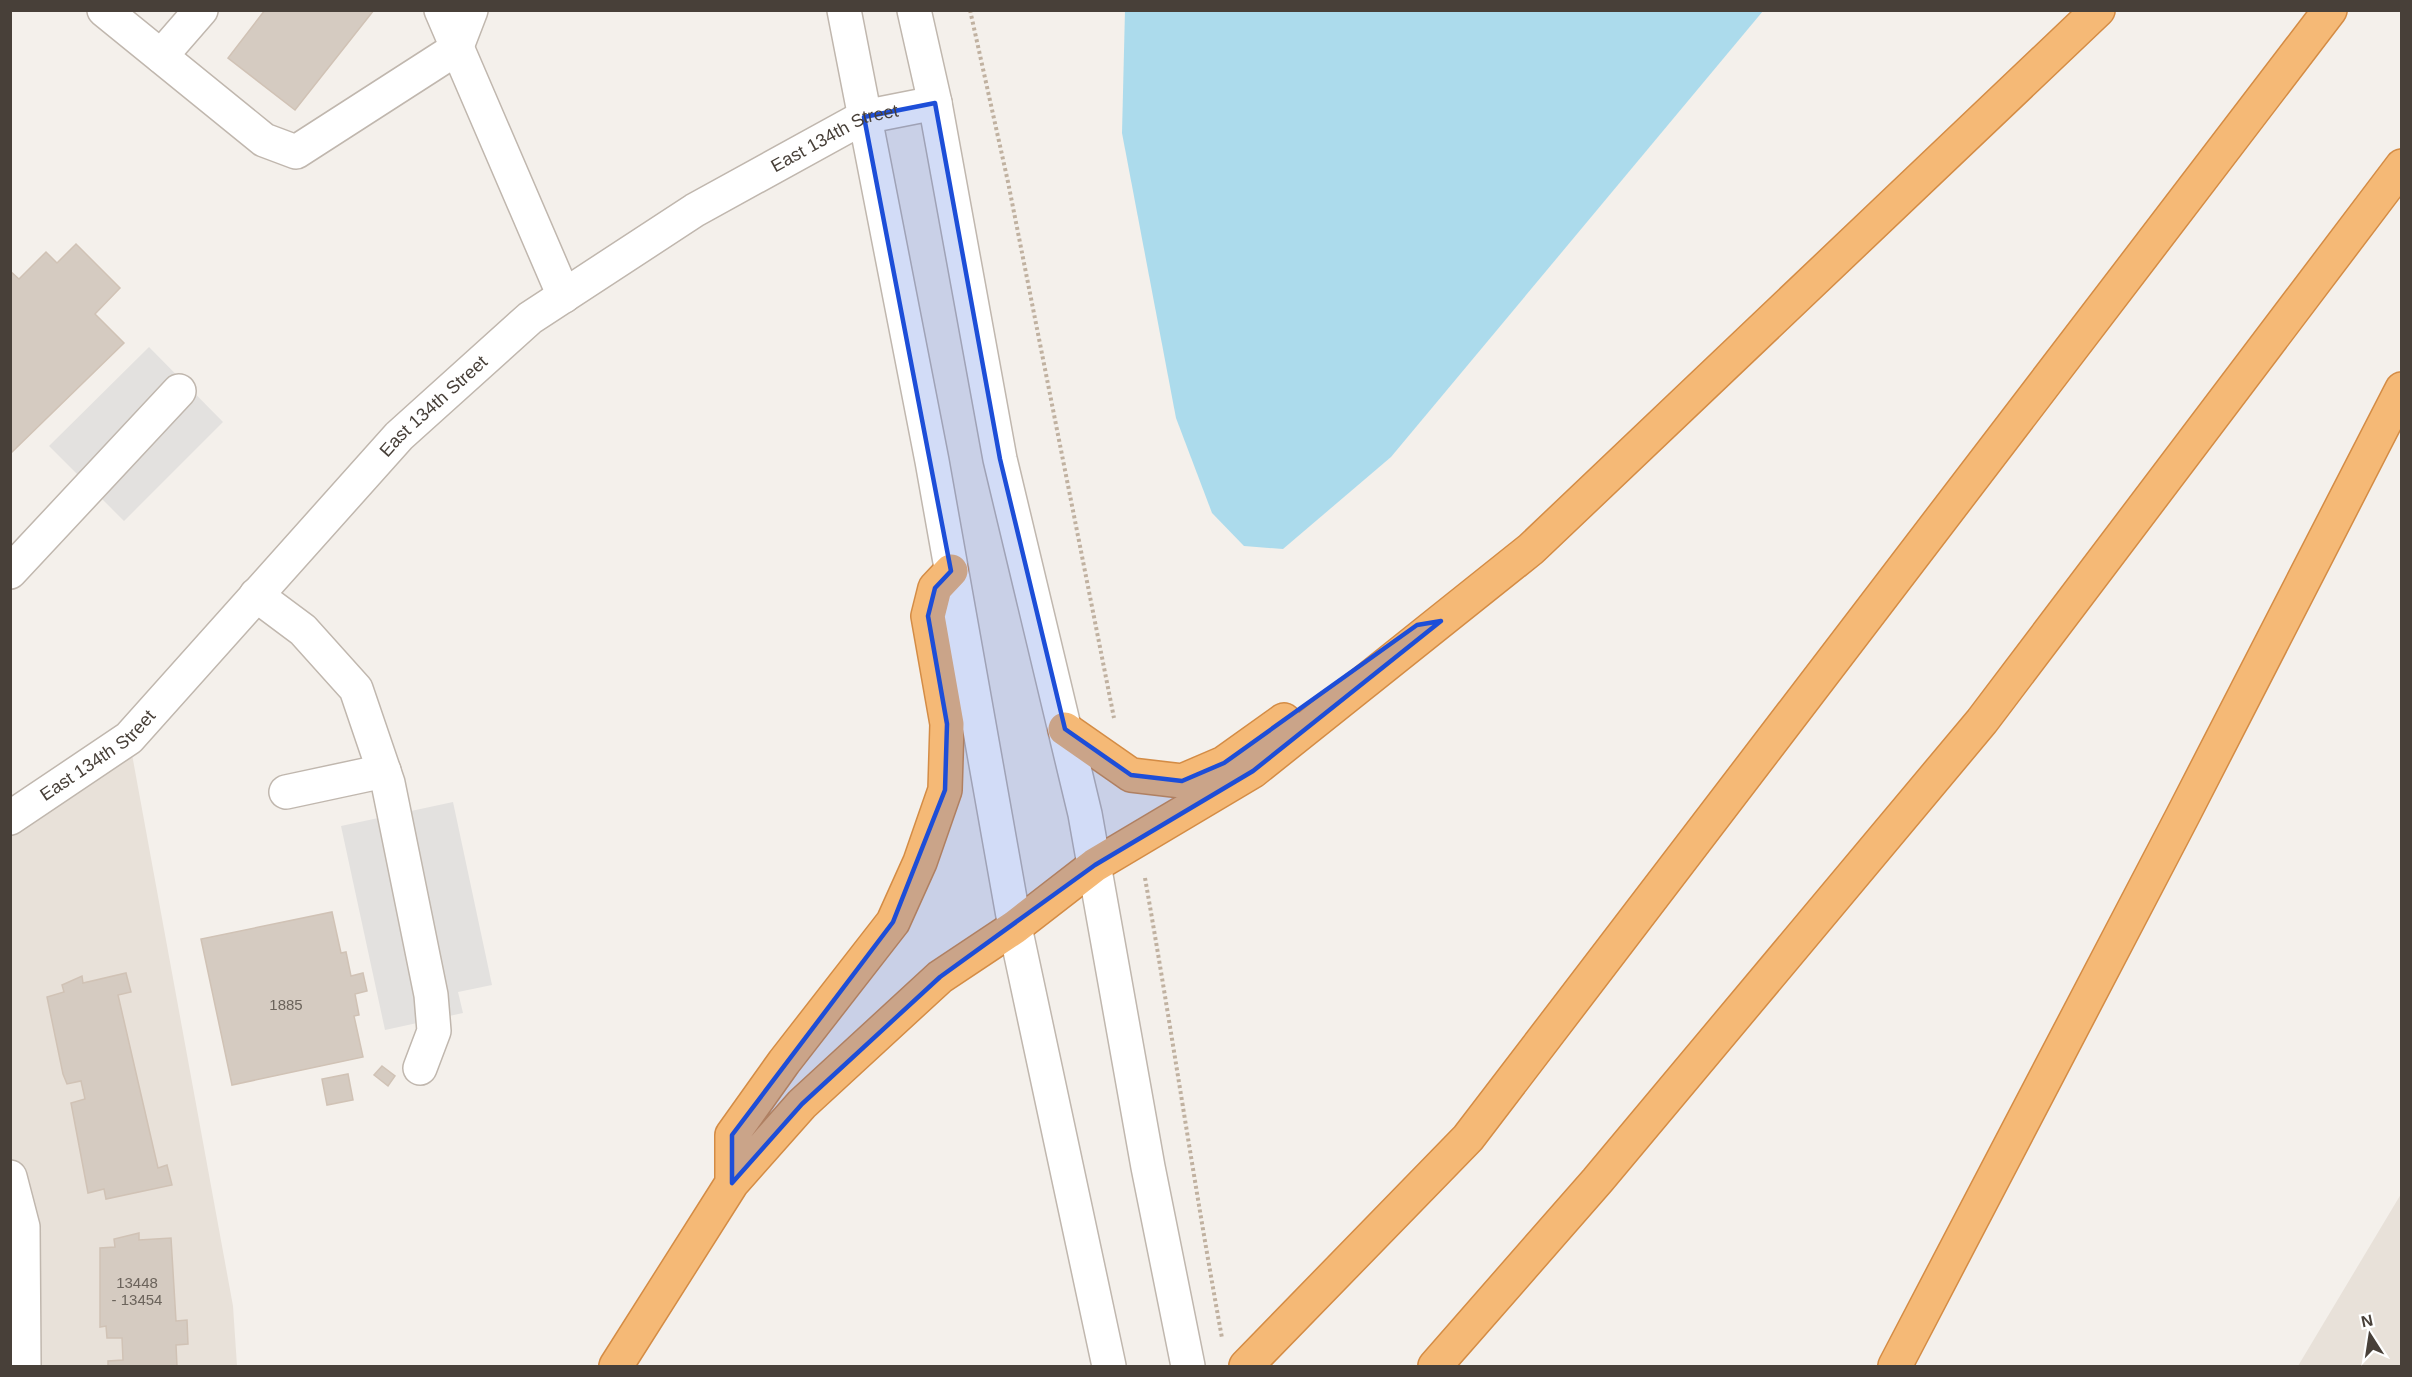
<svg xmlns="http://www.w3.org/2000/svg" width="2412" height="1377" font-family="Helvetica,sans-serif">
<rect width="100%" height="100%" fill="#f4f0eb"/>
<path fill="#e8e1d9" d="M129 738 233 1306 237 1366H11V818Z
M2401 1194V1366H2298Z"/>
<path fill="#e3e1df" d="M149 347 223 422 124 521 49 446Z
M453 802 492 985 458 992 463 1013 385 1030 341 826Z"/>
<path fill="#acdbec" d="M1125 10H1763V11L1391 457 1283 549 1244 546 1212 513 1176 418 1122 133Z"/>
<path fill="#d5cbc1" stroke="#d0c2b5" stroke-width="1.5" d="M265 10H374L295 110 228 58Z
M76 244 120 288 95 314 124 343 10 454V271L19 279 46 252 57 263Z
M332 912 341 953 346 952 351 976 363 973 367 991 355 994 359 1015 354 1016 363 1057 232 1085 201 939Z
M126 973 131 992 118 995 158 1168 167 1165 172 1185 106 1199 104 1189 88 1193 71 1103 85 1099 81 1081 67 1084 63 1074 47 997 64 992 62 985 82 976 83 983Z
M382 1066 395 1076 388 1086 374 1075Z
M348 1074 353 1100 327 1105 322 1079Z
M139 1233V1240L171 1238 176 1321 187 1320 188 1344 176 1345 177 1366H108V1361L123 1360 122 1338H107L106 1326 100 1327V1248L115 1247 114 1239Z"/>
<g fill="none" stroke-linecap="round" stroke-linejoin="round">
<g stroke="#c0b7ae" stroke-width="36">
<g id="minor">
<path d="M104 10 264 140 296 152 456 49 471 10"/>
<path d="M441 10 564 296"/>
<path d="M844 10 932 461 1015 927 1109 1366"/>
<path d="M914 10 935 103 1000 459 1085 814 1148 1167 1188 1366"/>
<path d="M161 56 201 10"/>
<path d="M10 572 179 391"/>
<path d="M256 595 303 630 356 689 388 783 431 995 434 1031 420 1068"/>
<path d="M286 792 384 771"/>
<path id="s1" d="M10 818 129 738 399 436 530 318 695 210 864 117 935 103"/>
<path d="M10 1177 23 1227 24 1366"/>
</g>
</g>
<g stroke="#d48c45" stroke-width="36">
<path id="highway" d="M1065 729 1131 775 1182 781 1224 763 1284 720
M732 1183V1135L784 1062 893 922 920 862 945 790 947 724 928 616 935 588 951 571
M616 1366 732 1183 802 1104 940 977 1015 927 1095 865 1253 771 1531 549 2098 10
M1246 1366 1468 1138 2330 10
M1435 1366 1597 1181 1982 721 2402 166
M1895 1366 2182 817 2402 389"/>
</g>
<path stroke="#c0b1a0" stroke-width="4" stroke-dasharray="3 3" stroke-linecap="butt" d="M970 10 1008 182 1114 718
M1145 878C1172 1031 1194 1185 1222 1338"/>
<use href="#minor" stroke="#fff" stroke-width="33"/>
<use href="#highway" stroke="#f5b976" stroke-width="33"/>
</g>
<path fill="#1d4ed8" fill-opacity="0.2" stroke="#1d4ed8" stroke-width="4.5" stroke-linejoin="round" d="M935 103 1000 459 1065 729 1131 775 1182 781 1224 763 1417 625 1441 621 1253 771 1095 865 940 977 802 1104 732 1183V1135L893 922 945 790 947 724 928 616 935 588 951 571 864 117Z"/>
<g text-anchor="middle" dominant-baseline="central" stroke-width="6" stroke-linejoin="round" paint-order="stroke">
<g font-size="15" fill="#6b635b">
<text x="286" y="1004">1885</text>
<text x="137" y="1282">13448<tspan x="137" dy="17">- 13454</tspan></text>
</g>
<g font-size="18" fill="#484039" stroke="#fff">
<text stroke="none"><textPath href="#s1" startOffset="1080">East 134th Street</textPath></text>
<text stroke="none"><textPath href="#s1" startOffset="594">East 134th Street</textPath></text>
<text stroke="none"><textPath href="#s1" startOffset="108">East 134th Street</textPath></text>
</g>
</g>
<rect width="2412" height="1377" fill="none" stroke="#484039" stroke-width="24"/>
<g transform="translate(2370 1335) rotate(348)" stroke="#ffffff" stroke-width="4.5" paint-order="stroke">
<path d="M0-4.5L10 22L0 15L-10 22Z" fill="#484039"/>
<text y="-9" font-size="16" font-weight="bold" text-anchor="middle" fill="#484039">N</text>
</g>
</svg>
